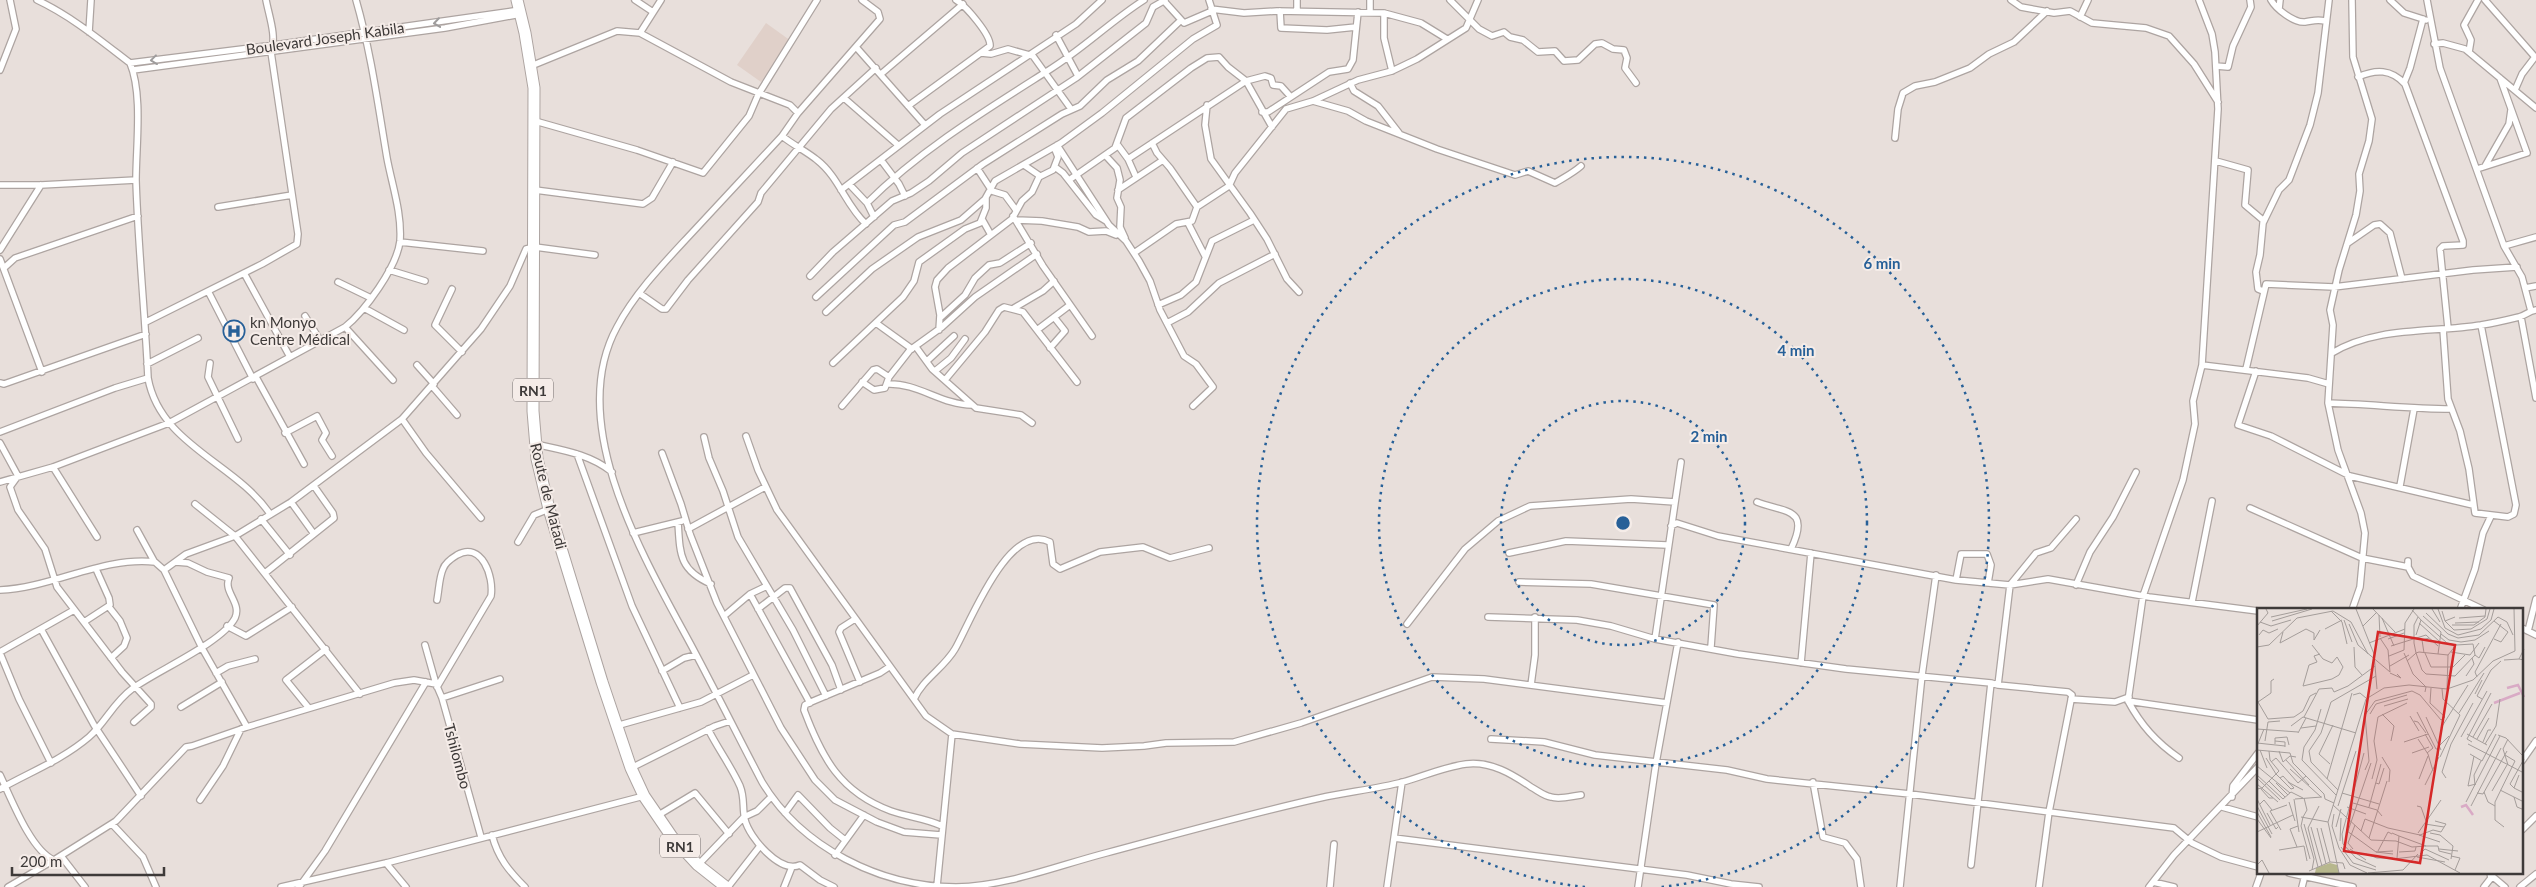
<svg xmlns="http://www.w3.org/2000/svg" width="2536" height="887" font-family="Lato,sans-serif">
<rect width="100%" height="100%" fill="#e8dfdb"/>
<path fill="#e0d0c9" d="M766 23 791 41 761 82 737 65Z"/>
<g fill="none" stroke-linecap="round" stroke-linejoin="round">
<g stroke="#ada4a1" stroke-width="8">
<path id="street" d="M37 0C71 16 100 40 130 63 143 94 136 146 136 180 138 246 145 312 148 378 160 445 236 463 270 514
M635 0 653 12
M862 0 878 12 880 19 798 113 782 136C751 169 720 203 689 236 663 264 635 293 617 327 564 424 645 560 691 645 715 690 738 736 762 782 801 847 880 887 956 887 1008 886 1056 866 1106 853 1177 834 1248 814 1320 798 1347 792 1376 789 1403 782 1424 776 1444 767 1466 764 1491 761 1512 774 1531 787 1537 790 1544 796 1551 797 1560 800 1572 796 1581 795
M1297 0V11
M1450 0 1479 29 1492 36 1504 32 1510 37 1523 40 1538 52 1555 51 1564 61 1578 60 1595 44 1602 43 1613 49 1624 50 1627 58 1625 68 1636 83
M2011 0 2021 7 2054 13 2070 11 2092 23 2146 28 2169 36 2194 64 2218 102
M2271 0C2276 9 2294 23 2305 22 2313 21 2316 19 2325 21
M2352 0 2353 57 2372 119 2369 141 2359 174 2360 191 2356 215 2339 270 2330 310 2333 325 2328 403 2338 450 2361 513 2365 533 2360 587 2352 610
M2390 0 2404 13 2426 20
M2427 0 2440 68 2504 246 2522 277 2531 311
M2485 0 2535 57 2522 74 2515 90
M1164 1 1184 23 1212 11
M1211 9 1244 13 1277 11 1384 13 1421 23 1447 39
M2279 9 2280 0
M1280 11 1281 28 1327 30 1356 27
M1370 12V0
M1384 13V38L1392 71
M2080 17 2088 0
M89 32 91 0
M640 33 731 82 790 105 798 113
M1056 35 1078 76
M2434 44 2443 43 2465 49 2536 108
M856 47 925 125
M2469 52 2471 40 2464 25 2478 0
M981 53 991 54 1008 49 1033 56 1071 109
M130 63 274 45 520 10
M531 66 617 31 640 33 661 0
M2216 66 2228 67 2233 46 2251 7 2250 0
M0 70 16 29 10 0
M133 70 445 28 521 14
M881 74 963 4
M2358 77C2376 69 2391 69 2405 84L2463 241V245L2443 246 2440 249 2448 328
M1350 83 1354 91 1378 106 1399 133
M2404 83 2410 68 2423 19
M844 98 898 145
M1313 101 1348 111 1366 121 1437 149 1515 175 1528 171 1555 183C1565 177 1573 173 1581 166
M1207 105 1205 125 1211 159 1250 213 1267 239 1287 279 1299 292
M908 106 990 46C991 35 966 6 956 0
M1262 112H1268L1329 72 1348 69 1353 60 1358 12
M535 121 637 150 703 173 749 116 758 95 817 0
M782 136C793 145 806 151 817 160 839 177 846 206 866 224
M1895 138 1898 109 1903 93 1915 86 1935 82 1970 68 1989 54 2014 42 2047 11
M1152 143 1157 153 1170 168 1197 207
M1117 144 1128 159 1136 177
M1057 145 1109 225 1126 241 1139 261 1150 281 1160 310 1184 356 1196 364 1213 387 1193 406
M1105 155 1117 168 1120 180 1117 198 1121 207 1120 227 1125 238
M1128 159 1246 81 1265 76 1271 78 1273 85 1281 86 1290 96
M881 160 899 184 905 196
M2216 161 2248 170 2245 205 2264 221
M1024 165 1040 176
M2485 166 2509 124 2511 110
M1055 167 1063 173 1096 215 1106 221
M977 168 992 191 1005 195 1016 210
M2477 169 2527 153 2500 78
M1069 180 1115 148 1126 118 1191 68 1207 58 1219 57 1228 67 1246 81 1272 127
M0 185H41L136 180
M850 185 867 203 874 217
M535 190 643 204 652 198 673 162
M841 190 940 114 1076 24 1102 0
M1118 190 1163 160
M867 203C920 150 986 110 1049 70 1083 49 1111 21 1144 0
M218 207 292 195
M1013 216 1043 266 1092 336
M982 219 991 235
M1016 220 1042 221 1078 227 1089 232 1106 231 1116 235
M1188 223 1205 256
M400 242 483 251
M2348 243 2374 225 2380 224 2390 233 2402 279
M2504 246 2536 237
M0 250 41 185
M1134 253 1176 224 1192 221 1197 207 1229 186 1235 173 1286 109 1313 101 1358 80 1392 71 1417 59 1466 28 1478 0
M0 259 42 372
M4 268 15 258 138 216
M389 270 425 281
M244 273 290 357
M810 276 833 252 892 201 911 193 929 181 962 153 1076 78 1146 23 1153 7 1165 0
M338 282 371 298
M2525 288 2536 286
M452 289 435 325 462 352
M208 291 253 379
M2263 291 2258 289 2256 272 2260 255 2263 223 2279 190 2289 180 2310 125 2318 93 2329 0
M639 293 662 309H666L688 280 758 202 761 193 831 109 876 68
M816 297 894 225 905 222 983 164 1062 114 1080 106 1107 80 1138 61 1180 21
M1158 305 1181 295 1196 282 1212 241 1254 220
M364 308 404 330
M1014 308 1043 291 1054 281
M826 312 872 269 918 237 961 220 985 199 995 181 1061 143 1102 113 1193 39 1217 25 1209 0
M305 316 320 340
M2521 317 2536 398
M940 318 965 295 975 278 989 265 1000 263 1031 243
M146 322 262 264 297 244 298 234 271 52C277 37 269 16 266 0
M876 323 912 349
M1167 323 1188 312 1219 283 1275 254
M345 327 393 380
M2443 329 2448 399 2460 431 2469 469 2475 513 2508 517 2514 514 2516 505 2481 325
M939 330 940 315 935 287 937 280 948 268 1012 219 1022 201 1032 192 1039 177 1053 170 1058 157 1054 147
M1037 330 1070 305
M916 347 932 369 976 408 1021 415 1032 423
M1050 348 1065 331 1054 317
M2332 353C2377 326 2432 333 2481 325 2494 323 2507 320 2519 317 2526 315 2529 311 2536 310
M927 361 954 336
M210 363 208 377 238 439
M833 363 903 297 914 281 919 262 965 229 980 223 986 208V198
M147 364 198 338
M417 365 434 384
M2202 365 2308 378 2329 384
M2246 369 2266 284 2334 287 2473 270 2517 267
M935 371 951 358 965 339
M2256 371 2238 425 2271 436 2350 476 2473 505
M256 377 304 464
M945 380 985 332 999 310 1004 307 1023 312 1077 382
M862 382 874 390 885 388 889 377 910 350 942 327 975 297 1037 254
M0 383 4 384 146 334
M888 384C918 383 942 405 972 405
M432 386 457 415
M2328 403C2370 404 2410 409 2451 409
M842 406 873 370 877 369 889 377
M402 419 426 453 481 518
M0 432 115 388 148 378
M285 433 317 416 326 433 322 440 332 456
M746 436 758 470 777 510 926 716 952 734 1020 744 1102 748 1144 746 1166 743 1234 742 1301 723 1432 677 1484 679 1667 703
M704 437 709 458 723 491 738 537 793 630 826 696
M0 443 18 476 10 487 18 510 45 549 57 587 122 672 151 704V707L134 722
M535 444C562 450 590 454 612 472
M662 453 681 504 690 534 717 603 781 728 815 780 835 800 877 822 904 832 941 835
M577 454 632 606 680 708
M53 467 97 537
M0 482 53 467 169 423 345 327C365 311 397 267 400 241 402 213 392 185 387 158 378 105 371 52 356 0
M2400 486 2414 409
M291 502 314 534
M1757 502C1785 513 1811 507 1791 549
M195 504 235 536 360 694
M2250 508 2362 558 2408 567
M261 519 290 555
M678 522C680 554 679 570 711 584
M1671 526 1677 523 1718 536 1956 580 2010 585 2048 579 2149 597 2258 611
M688 529 765 487
M137 530 154 561
M633 533 682 521
M518 542 534 515 549 509
M1509 553 1566 541 1667 545
M2408 561V567L2413 576 2484 610
M164 570 186 554 235 536 291 502 402 419 481 329 510 286 526 249 535 247 595 255
M265 573 334 518 333 513 314 486
M1956 580 1961 554H1987L1991 565 1988 583
M1519 582 1591 584 1714 605 1711 647
M2076 585 2090 552 2113 517 2136 472
M0 590C52 588 103 556 155 562L164 570 202 648 247 727
M750 594 810 703
M2192 602 2212 501
M109 607 120 621 127 638 124 646 111 658
M758 609 785 588H790L832 665 841 690
M2460 610 2475 569 2483 533 2491 516
M724 616 750 594 767 586
M1488 617 1577 620 1611 626 1655 639 1738 654 1846 669 1991 683
M855 619 841 628 839 632 860 682
M84 622 110 605 109 598 96 569
M1407 624 1465 549 1498 521 1530 506 1631 499 1675 502
M227 626 246 636 292 607
M2522 628 2536 635
M41 629 94 725 141 796
M2528 631 2536 599
M1655 639 1681 462
M425 645 436 684
M0 652 74 610
M0 653 19 699 51 763
M1801 663 1811 553
M889 667 880 673 811 702 805 705 804 710C822 758 840 792 891 811 908 817 925 818 942 826
M662 671 684 658 696 655
M216 673 228 666 255 659
M1531 685 1535 655V617
M1998 685 2068 692 2072 695 2049 812 2039 887
M437 687 491 596C494 577 482 541 457 555 452 558 445 563 443 569 439 578 439 590 437 600
M442 698 500 679
M914 699C923 679 944 668 955 649 970 623 1009 520 1050 542L1053 564 1060 569 1100 552 1143 547 1170 558 1209 548
M2071 699 2115 702 2129 697
M2128 701 2258 720
M181 707 222 682
M308 707 286 680 326 649
M616 726 701 702 753 675
M708 729C718 749 731 766 740 786 745 798 742 808 745 820 749 837 780 874 800 865L820 880 834 887
M1491 739 1544 742 1595 755 1727 770 1767 779 1910 794 2174 828 2192 843 2221 857 2258 867
M2179 758C2156 742 2141 725 2128 701L2143 596 2183 480 2195 424 2193 401 2202 365 2218 109 2215 52 2212 34 2199 0
M2522 761 2536 741
M631 768 715 726 730 721
M0 775C11 798 31 851 54 860L116 821 186 747 192 746 247 727 394 683 414 680 436 684 442 698 481 837
M1813 782 1823 837 1845 843 1857 859 1861 887
M0 789C30 772 62 760 89 737 105 723 114 702 132 689 156 671 222 643 235 618 242 603 223 592 229 578L207 572 188 563 176 562
M2232 797 2233 786 2258 753
M200 800 223 766 241 729
M2222 807 2258 817
M785 813 798 795 830 828 845 840
M657 816 695 793 729 834
M112 824 143 857 156 887
M2522 830 2536 816
M492 835C498 858 509 871 525 887
M1394 838 1687 875 1731 884 1759 887
M835 855 864 815
M61 856 85 887
M386 863 406 887
M698 865 744 817 757 811 771 797
M1971 865 1991 683 1998 685 2010 585 2036 553 2051 548 2076 519
M2289 873 2353 887
M2492 876 2505 887
M2153 882 2174 887
M937 886 952 734
M8 887 54 860
M281 887 386 863 644 796
M299 887 325 851 426 682
M728 887 760 846
M784 887 792 867
M1330 887 1334 844
M1387 887 1402 782
M1638 887 1656 763 1678 642
M1900 887 1922 675 1936 575
M2149 887 2174 855 2258 767
M2256 887 2261 873
M2302 887 2305 875
M2484 887 2491 878 2490 873
M2520 887 2536 874"/>
</g>
<g stroke="#ada4a1" stroke-width="13">
<path id="highway" d="M517 0 525 33 534 88 533 411 537 459 549 509 602 682 631 768 644 796 672 837 698 865 726 887"/>
</g>
<use href="#street" stroke="#fff" stroke-width="5.5"/>
<use href="#highway" stroke="#fff" stroke-width="11"/>
</g>
<defs><path id="oneway-chevron" d="M-2-3.5L2.5 0L-2 3.5" fill="none" stroke-width="1.6" stroke-linecap="round" stroke-linejoin="round" transform="scale(1.25)"/></defs>
<g stroke="#9e9c9c">
<use href="#oneway-chevron" transform="translate(437 23) rotate(172)"/>
<use href="#oneway-chevron" transform="translate(154 60) rotate(173)"/>
</g>
<g fill="none" stroke="#276098" stroke-width="2.5" stroke-dasharray="2.5 5">
<circle cx="1623" cy="523" r="122"/>
<circle cx="1623" cy="523" r="244"/>
<path d="M1585 887A366 366 0 1 1 1661 887"/>
</g>
<defs>
<g id="hospital-ring" transform="scale(1.125)"><circle r="9.5" fill="#f5ece8" stroke="#276098" stroke-width="1.5"/><path d="M-5-5h3v3.5h4V-5h3V5h-3V1.5h-4V5h-3Z" fill="#276098"/></g>
</defs>
<g fill-rule="evenodd">
<use href="#hospital-ring" x="234" y="331"/>
</g>
<g text-anchor="middle" dominant-baseline="central" stroke-width="4" stroke-linejoin="round" paint-order="stroke">
<g fill="#f5ece8" stroke="#756f6e" stroke-width="1">
<rect x="513" y="378.5" width="40" height="23" rx="4"/>
<rect x="660" y="834.5" width="40" height="23" rx="4"/>
</g>
<g font-size="14" font-weight="bold" fill="#3e3a39">
<text x="533" y="390">RN1</text>
<text x="680" y="846">RN1</text>
</g>
<g font-size="15" fill="#3e3a39" stroke="#f5ece8">
<text transform="translate(325 38) rotate(-8)">Boulevard Joseph Kabila</text>
<text transform="translate(549 496) rotate(76)">Route de Matadi</text>
<text transform="translate(458 756) rotate(75)">Tshilombo</text>
</g>
<g font-size="15" fill="#3e3a39" stroke="#f5ece8" text-anchor="start">
<text x="250" y="322">kn Monyo<tspan x="250" dy="17">Centre Médical</tspan></text>
</g>
</g>
<g transform="translate(2257 608)">
<rect width="266" height="266" fill="#e8dfdb"/>
<path d="M73 255 80 257 82 265H58L59 260Z" fill="#b7b78d"/>
<path fill="none" stroke="#d9aac5" stroke-width="2.5" d="M250 80 261 77 267 89M237 95 263 85M204 199 209 197 216 207"/>
<path fill="none" stroke="#a49d9a" stroke-width="1" d="M99 1 117 46 120 81M116 1 138 24M175 1 183 14M181 1 188 20 201 27 224 21 234 12 237 1M155 2 164 12 159 27M74 3 85 14 90 36M185 3 188 13 198 9M169 5 191 26 201 30 222 27 241 9 250 14 256 27M122 7 123 29M166 8 184 24 181 46M14 9 50 1M125 10 137 38M202 10 228 8M87 12 95 34M164 12 190 35 199 37M15 13 55 1M188 13 197 22 214 21 230 11 233 1M237 13 251 24 244 34 237 31M3 14 14 18 34 12M162 15 182 33M198 15 222 14M92 16 101 37 133 64M195 17H217L228 9 229 1M0 18 11 5 9 1M106 18 120 4M68 21 85 12M26 24 23 35 49 21 57 25V32L63 22M184 26 192 32 204 34 218 32 232 23M2 27 6 22 12 25 21 21M123 30 131 42 133 64M131 31 147 25M112 35 148 21M134 38 169 27 181 38M0 39 12 37 40 10 76 3 94 14 111 46M97 39 98 59 105 67M267 41 262 51 267 52M194 44 213 47 222 35M147 45 156 66 169 79 168 84M167 45 165 32 172 30M168 45 174 59H196L208 47M218 47 222 50 228 39M132 48 147 42 148 15 157 1M247 52 262 51M150 53 158 46 159 45 162 44 191 47 199 37 216 36 218 47 198 68 169 66 165 62 159 45 157 35V17L161 9M133 58 152 47M133 65 144 70 140 66M209 68 217 56 215 50M220 69 218 64 244 16M17 71 14 73V85L1 94 11 111 37 109 46 103 53 88 59 85M46 78 75 71 82 67 86 59 80 49 75 55 66 51 55 37M46 78 52 57 60 54 57 48 63 46M174 80 173 95 188 109M190 81 191 47M218 86 225 72M96 87 103 85 109 90M225 91 220 88 222 84 234 62 244 53M127 98 151 91M64 101 58 122 47 139 45 152 79 187M160 104 179 141H182M202 105 227 65M113 106 119 96 150 87M125 106 137 118 134 133M153 108 162 123M47 109 62 81 75 80 77 84 91 78 118 58M169 109 184 142M157 113 161 114 169 125M34 118 46 109 99 125M44 120 59 118M184 120 211 77M0 121 41 124M41 125 49 110M168 126 176 140 170 145M210 126 230 137M241 127 249 130 265 147M204 129 230 83M216 129 235 96M161 131 171 146 176 163M220 131 232 110M8 133 11 114 23 113M18 133 28 134V139M147 134 171 126M215 134 210 131 234 85M226 134 231 122H234M0 135 28 138M18 136V130L30 129 32 137M211 136 267 165M228 136 239 118 243 91M0 138 7 121M0 142 33 145 36 155 67 186 68 191 77 195M3 142 10 160M22 143 26 154 33 148 39 149M155 145 172 139M213 146 225 153 239 126M181 148 182 138 192 128M217 148 211 178 219 176M125 149 133 162 132 174M183 149 203 107 186 91 185 81M9 150 19 166 34 181 37 180M29 152 52 177M14 154 19 150 41 175 49 168M73 156 62 146 76 117M251 157 246 141 251 131M0 158 33 185M33 161 64 189M108 162 112 153 108 107 118 93 155 83 163 87 184 112 188 109M0 167 26 191 34 184 46 190M262 167 257 180 267 185M0 170 23 192M23 170 26 168 37 180M189 170 185 164 194 136 216 95M70 171 95 85M115 171 120 152 117 133 121 109 150 95M162 171 171 148M12 173 28 189M31 174 46 182M19 175 31 187M119 175 122 176 127 160M0 176 21 194M168 177 182 149M218 177 217 167 224 153M257 180 253 176 267 151M0 181 5 180 22 163 13 152 12 143M4 181 12 190H16M81 182 54 154 52 143 64 125 74 94 119 68M243 182 267 194M235 183 250 157M227 184 231 194 238 198M85 185 122 196M220 185 226 186 250 143M257 189 260 199 265 201M0 191 13 217M37 191 42 224M38 191 65 189M32 194 38 213M209 194 243 128M96 195 120 202 125 208M3 196 7 192 15 202M76 197 114 232 139 233 155 239 169 238M0 198 15 226M81 198 99 143M160 198 164 199 169 213M214 198 244 140M90 199 109 206M112 199 124 156M0 204 14 229M10 205 19 221 21 219M77 206 75 218 82 240 93 257 110 265M44 209 71 214M46 209 44 218 53 251M46 209 50 202 47 190M0 211 14 230M108 211 131 220 163 227 176 222 184 224 189 216 178 213M47 216 57 251 55 262M168 216 187 219M54 219 65 258M79 219 84 201M247 219 238 212V194L258 153 248 147M60 220 69 256M64 220 73 254M102 221 104 223 108 211M24 222 13 203 30 197M90 223 119 244 136 243M0 224 36 207M135 225 142 228 140 250M161 225 184 192M173 225 183 227 196 238 194 251M162 227 183 234M142 228 169 238H181L182 243 194 246M89 229 114 155M112 230 130 173M83 233 84 210M40 239 33 221 41 218M84 239 96 255 119 262M93 241 109 252M96 241 91 235 98 217M182 241 201 243M22 242 47 238 50 253M121 243 131 224 135 226M119 244 136 246M142 244 158 243 159 239M109 246 120 250H136M163 246 168 241 192 252M194 248 203 250 198 262M160 249 188 254M99 250 86 236 85 226 107 145M99 250 119 259M137 251 170 247 203 265M0 257 5 252 12 265M61 259 51 220 62 198M52 263 73 254 86 255 88 261M82 265 71 214 109 91 127 80 152 77 190 81 216 72 236 53 258 43 257 1M111 265 146 262 161 246"/>
<path fill="#d62828" fill-opacity="0.15" stroke="#d62828" stroke-width="2.5" d="M121 24 198 37 163 255 87 243Z"/>
<rect width="266" height="266" fill="none" stroke="#3e3a39" stroke-width="2.5"/>
</g>
<circle cx="1623" cy="523" r="8" fill="#276098" stroke="#f5ece8" stroke-width="2.5"/>
<g font-size="15" text-anchor="middle" font-weight="bold" fill="#276098" stroke="#f5ece8" stroke-width="4" stroke-linejoin="round" paint-order="stroke">
<text x="1882" y="269">6 min</text>
<text x="1796" y="356">4 min</text>
<text x="1709" y="442">2 min</text>
</g>
<path d="M12 867v8h152v-8" fill="none" stroke="#3e3a39" stroke-width="2.5"/>
<text x="20" y="867" font-size="15" fill="#3e3a39" stroke="#f5ece8" stroke-width="4" paint-order="stroke">200 m</text>
</svg>
